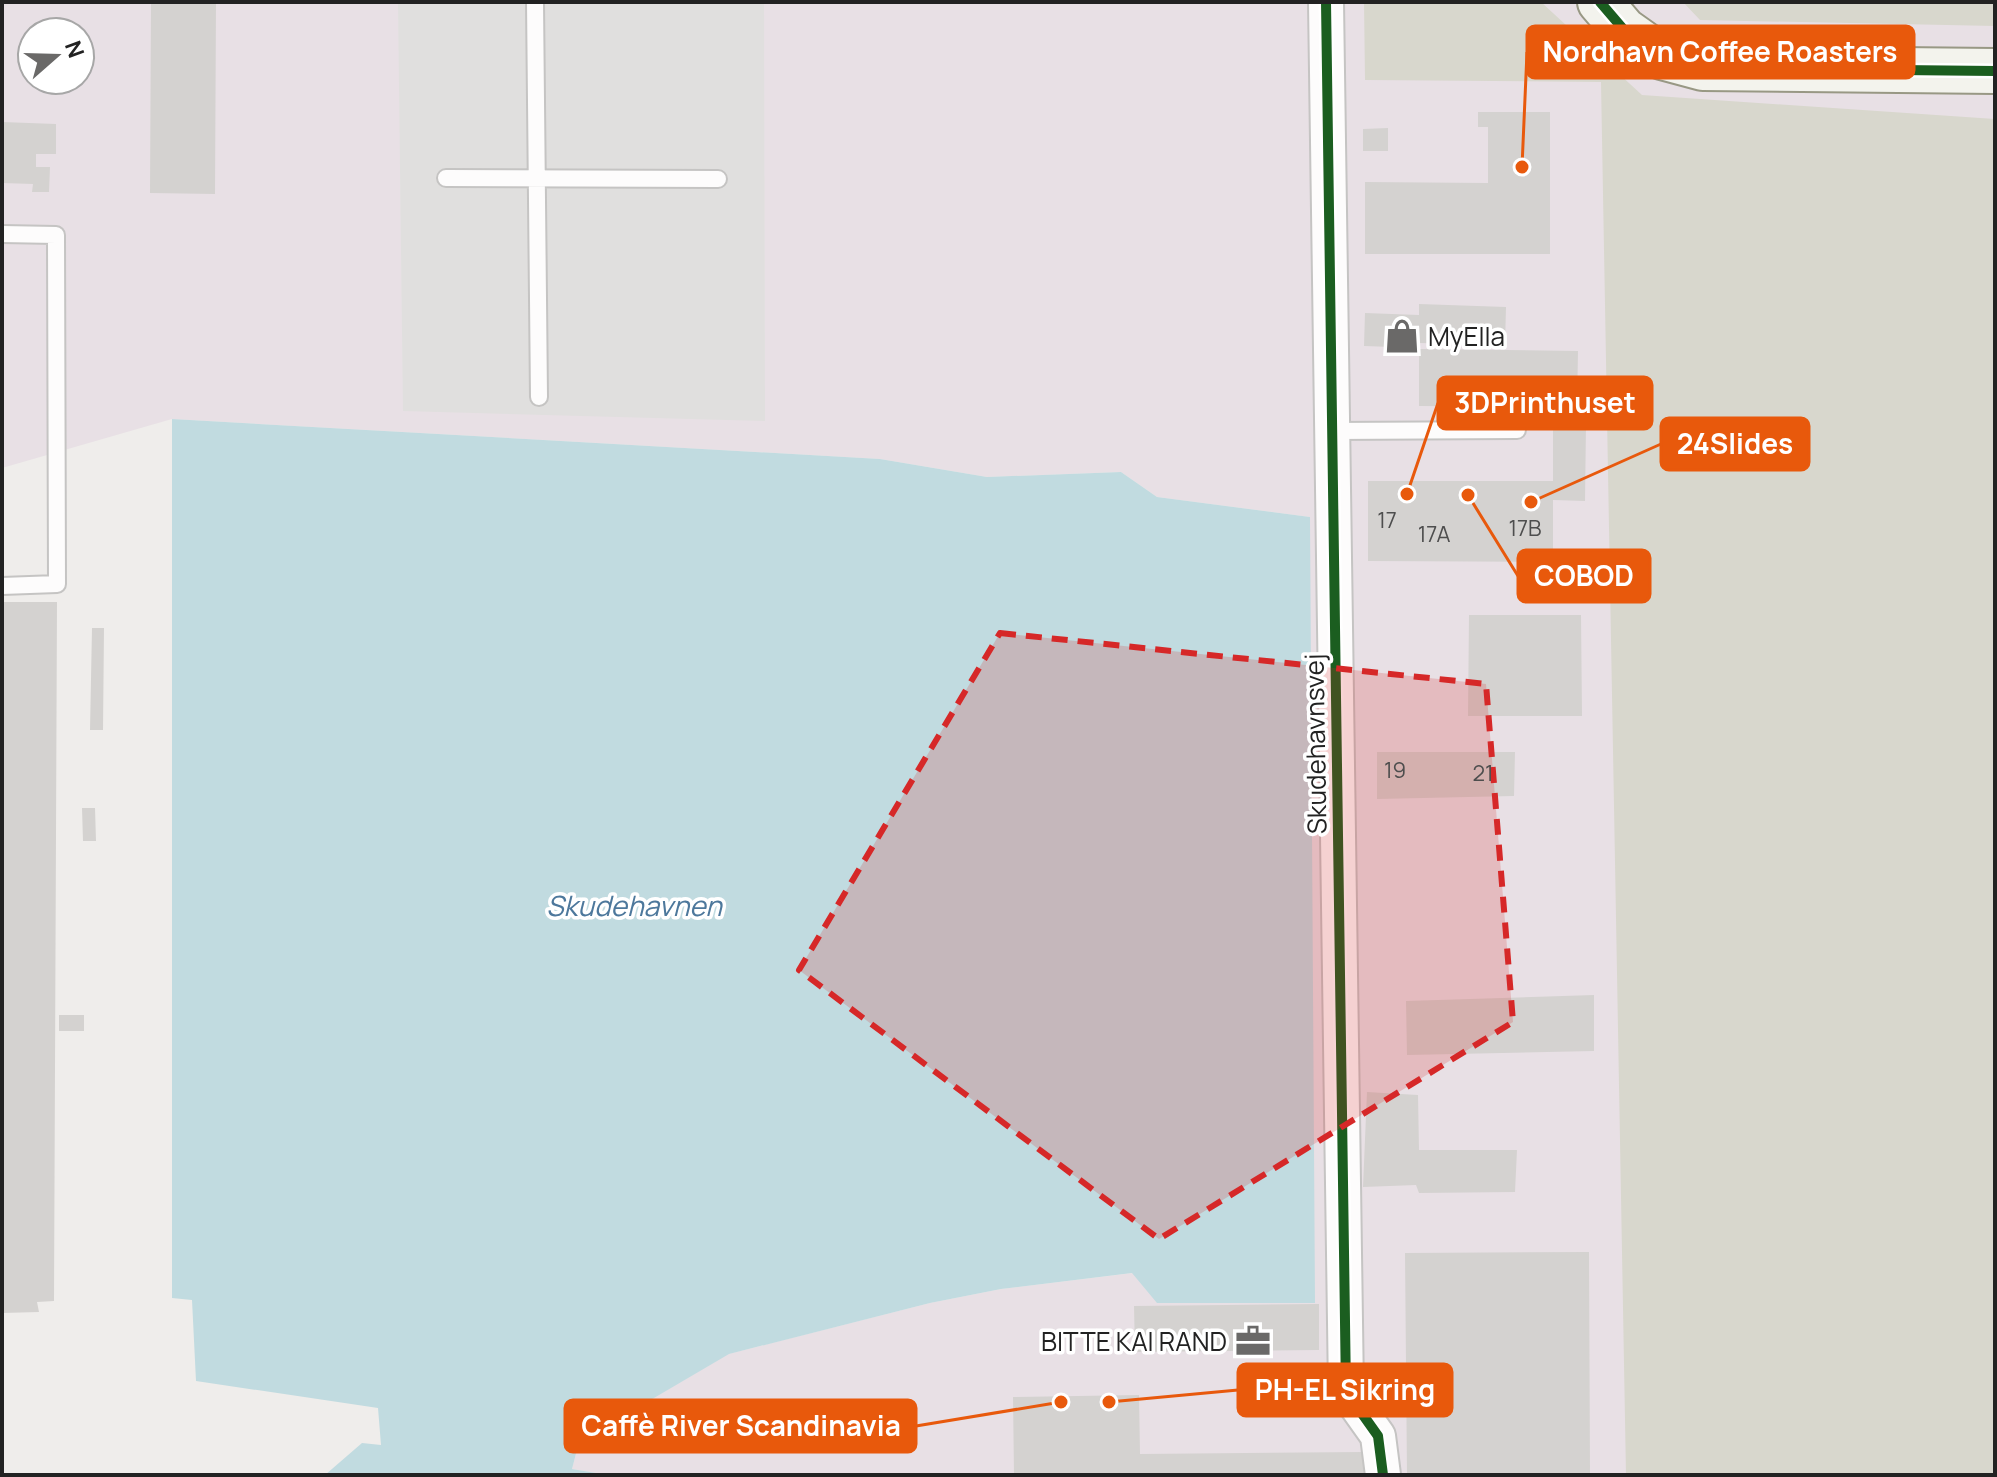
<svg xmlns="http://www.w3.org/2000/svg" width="1997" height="1477" font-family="Manrope,sans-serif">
<rect width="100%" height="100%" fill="#efedeb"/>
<path fill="#e8e0e5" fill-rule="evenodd" d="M2 2H1995V1475H608L572 1469 579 1442 728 1354 930 1303 1001 1289 1133 1273 1310 517 1157 497 1121 472 987 477 880 459 172 419 2 468ZM32 32H80V80H32Z"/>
<path fill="#d8d7cd" d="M1364 2H1541L1642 95 1995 119V1475H1626L1601 82 1365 80Z
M1683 2H1995V26L1700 20Z"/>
<path fill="#e0dfde" d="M398 2H764L765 421 403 411Z"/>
<path fill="#c1dbe0" d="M172 419 880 459 987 477 1121 472 1157 497 1310 517 1315 1303H1157L1132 1273 1001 1289 930 1303 729 1354 579 1442 572 1469 608 1475H325L362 1443 381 1445 378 1408 196 1381 192 1300 172 1298Z"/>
<path fill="#d4d2d0" d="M151 2H216L215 194 150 193Z
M1478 112H1550V254H1365V182L1488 183V127H1478Z
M2 122 56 124V154H36V167H50L49 192H32L33 184 2 183Z
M1388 128V151H1363V129Z
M1419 304 1506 307 1505 345 1419 343 1420 348 1364 346 1365 313 1419 315Z
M1419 349 1578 351 1577 407 1419 406Z
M1553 424H1586L1585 501 1553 500V562L1368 561V481H1553Z
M2 602H57L54 1301 37 1302 39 1312 2 1313Z
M1469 615H1581L1582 716H1468Z
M92 628H104L103 730H90Z
M1377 752H1515L1514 796 1377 799Z
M82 808H95L96 841H83Z
M1594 995V1051L1407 1055 1406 1001Z
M59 1015H84V1031H59Z
M1367 1092 1418 1095 1419 1150H1517L1515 1192 1419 1193 1416 1185 1363 1187Z
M1589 1252 1590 1475H1407L1405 1253Z
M1319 1304V1350L1135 1352 1134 1306Z
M1139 1395 1140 1454 1364 1452V1475H1014L1013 1397Z"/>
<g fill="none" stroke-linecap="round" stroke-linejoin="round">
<g stroke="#c5c4c3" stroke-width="20">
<path id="lane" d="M535 2 539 397
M446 178 718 179
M2 234 56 235 57 584 2 586
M1332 431 1517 430"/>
</g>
<g stroke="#c5c4c3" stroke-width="38">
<path id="street" d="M1326 2 1346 1391 1378 1436 1383 1475"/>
</g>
<g stroke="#989884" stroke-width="48">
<path id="secondary" d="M1600 2 1624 30 1662 57 1703 68 1995 71"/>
</g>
<use href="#lane" stroke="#fdfcfc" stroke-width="16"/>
<use href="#street" stroke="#fdfcfc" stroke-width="34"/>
<use href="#secondary" stroke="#f3f3ed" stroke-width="44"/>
<g stroke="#fff" stroke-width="15">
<path id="cycleway" d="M1326 2 1346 1391 1378 1436 1383 1475
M1600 2 1624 30 1662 57 1703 68 1995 71"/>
</g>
<use href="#cycleway" stroke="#1b5e20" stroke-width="10"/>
</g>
<path fill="#d62828" fill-opacity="0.2" stroke="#d62828" stroke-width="6" stroke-dasharray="16 10" stroke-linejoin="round" d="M1000 633 1486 684 1513 1022 1159 1239 799 970Z"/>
<defs>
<g id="shop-bare" transform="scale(2.76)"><path d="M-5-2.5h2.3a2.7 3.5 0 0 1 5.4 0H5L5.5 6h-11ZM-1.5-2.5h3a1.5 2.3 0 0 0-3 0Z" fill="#6a6968" stroke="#fff" stroke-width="2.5" paint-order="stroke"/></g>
<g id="office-bare" transform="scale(2.76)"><path d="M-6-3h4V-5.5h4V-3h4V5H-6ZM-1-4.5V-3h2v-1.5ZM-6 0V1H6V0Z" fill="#6a6968" stroke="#fff" stroke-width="2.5" paint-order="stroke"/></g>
</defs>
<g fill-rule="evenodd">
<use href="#shop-bare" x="1402" y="336"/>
<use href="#office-bare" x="1253" y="1341"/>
</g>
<g text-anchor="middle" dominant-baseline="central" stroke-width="7" stroke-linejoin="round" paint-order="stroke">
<g font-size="22" fill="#4e4e4e">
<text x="1387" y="520">17</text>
<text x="1525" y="528">17B</text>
<text x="1434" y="534">17A</text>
<text x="1395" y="770">19</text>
<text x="1483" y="773">21</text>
</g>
<g font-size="26" fill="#222" stroke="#fff" text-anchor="start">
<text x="1428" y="336">MyElla</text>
<text x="1227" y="1341" text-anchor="end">BITTE KAI RAND</text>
</g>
<g font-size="26" fill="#222" stroke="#fff">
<text transform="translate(1315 744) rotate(-91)">Skudehavnsvej</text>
</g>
<g font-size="28" font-style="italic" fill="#4d789c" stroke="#fff">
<text x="634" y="905">Skudehavnen</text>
</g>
</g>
<path fill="none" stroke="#e8590c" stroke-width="3" d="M1522 167L1527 52M1407 494L1438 403M1531 502L1661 444M1468 495L1518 576M1109 1402L1238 1390M1061 1402L916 1426"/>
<g fill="#e8590c" stroke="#fff" stroke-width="3">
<circle cx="1522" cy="167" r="8"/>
<circle cx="1407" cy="494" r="8"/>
<circle cx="1531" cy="502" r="8"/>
<circle cx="1468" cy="495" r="8"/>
<circle cx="1109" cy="1402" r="8"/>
<circle cx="1061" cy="1402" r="8"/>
</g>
<g fill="#e8590c" stroke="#e8590c" stroke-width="3">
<rect x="1527" y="26" width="387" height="52" rx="8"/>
<rect x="1438" y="377" width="214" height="52" rx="8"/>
<rect x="1661" y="418" width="148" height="52" rx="8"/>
<rect x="1518" y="550" width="132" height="52" rx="8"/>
<rect x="1238" y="1364" width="214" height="52" rx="8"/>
<rect x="565" y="1400" width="351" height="52" rx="8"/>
</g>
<g font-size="28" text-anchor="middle" font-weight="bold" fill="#fff">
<text x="1720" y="62">Nordhavn Coffee Roasters</text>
<text x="1545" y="413">3DPrinthuset</text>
<text x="1735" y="454">24Slides</text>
<text x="1584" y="586">COBOD</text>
<text x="1345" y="1400">PH-EL Sikring</text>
<text x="741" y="1436">Caffè River Scandinavia</text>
</g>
<rect width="1997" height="1477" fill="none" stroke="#222222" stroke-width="8"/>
<g transform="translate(56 56) rotate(70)"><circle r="38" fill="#ffffff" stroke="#a7a7a7" stroke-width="2"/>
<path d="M0-6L14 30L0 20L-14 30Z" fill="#6a6968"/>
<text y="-12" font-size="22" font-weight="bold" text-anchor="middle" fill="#222222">N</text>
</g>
</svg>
